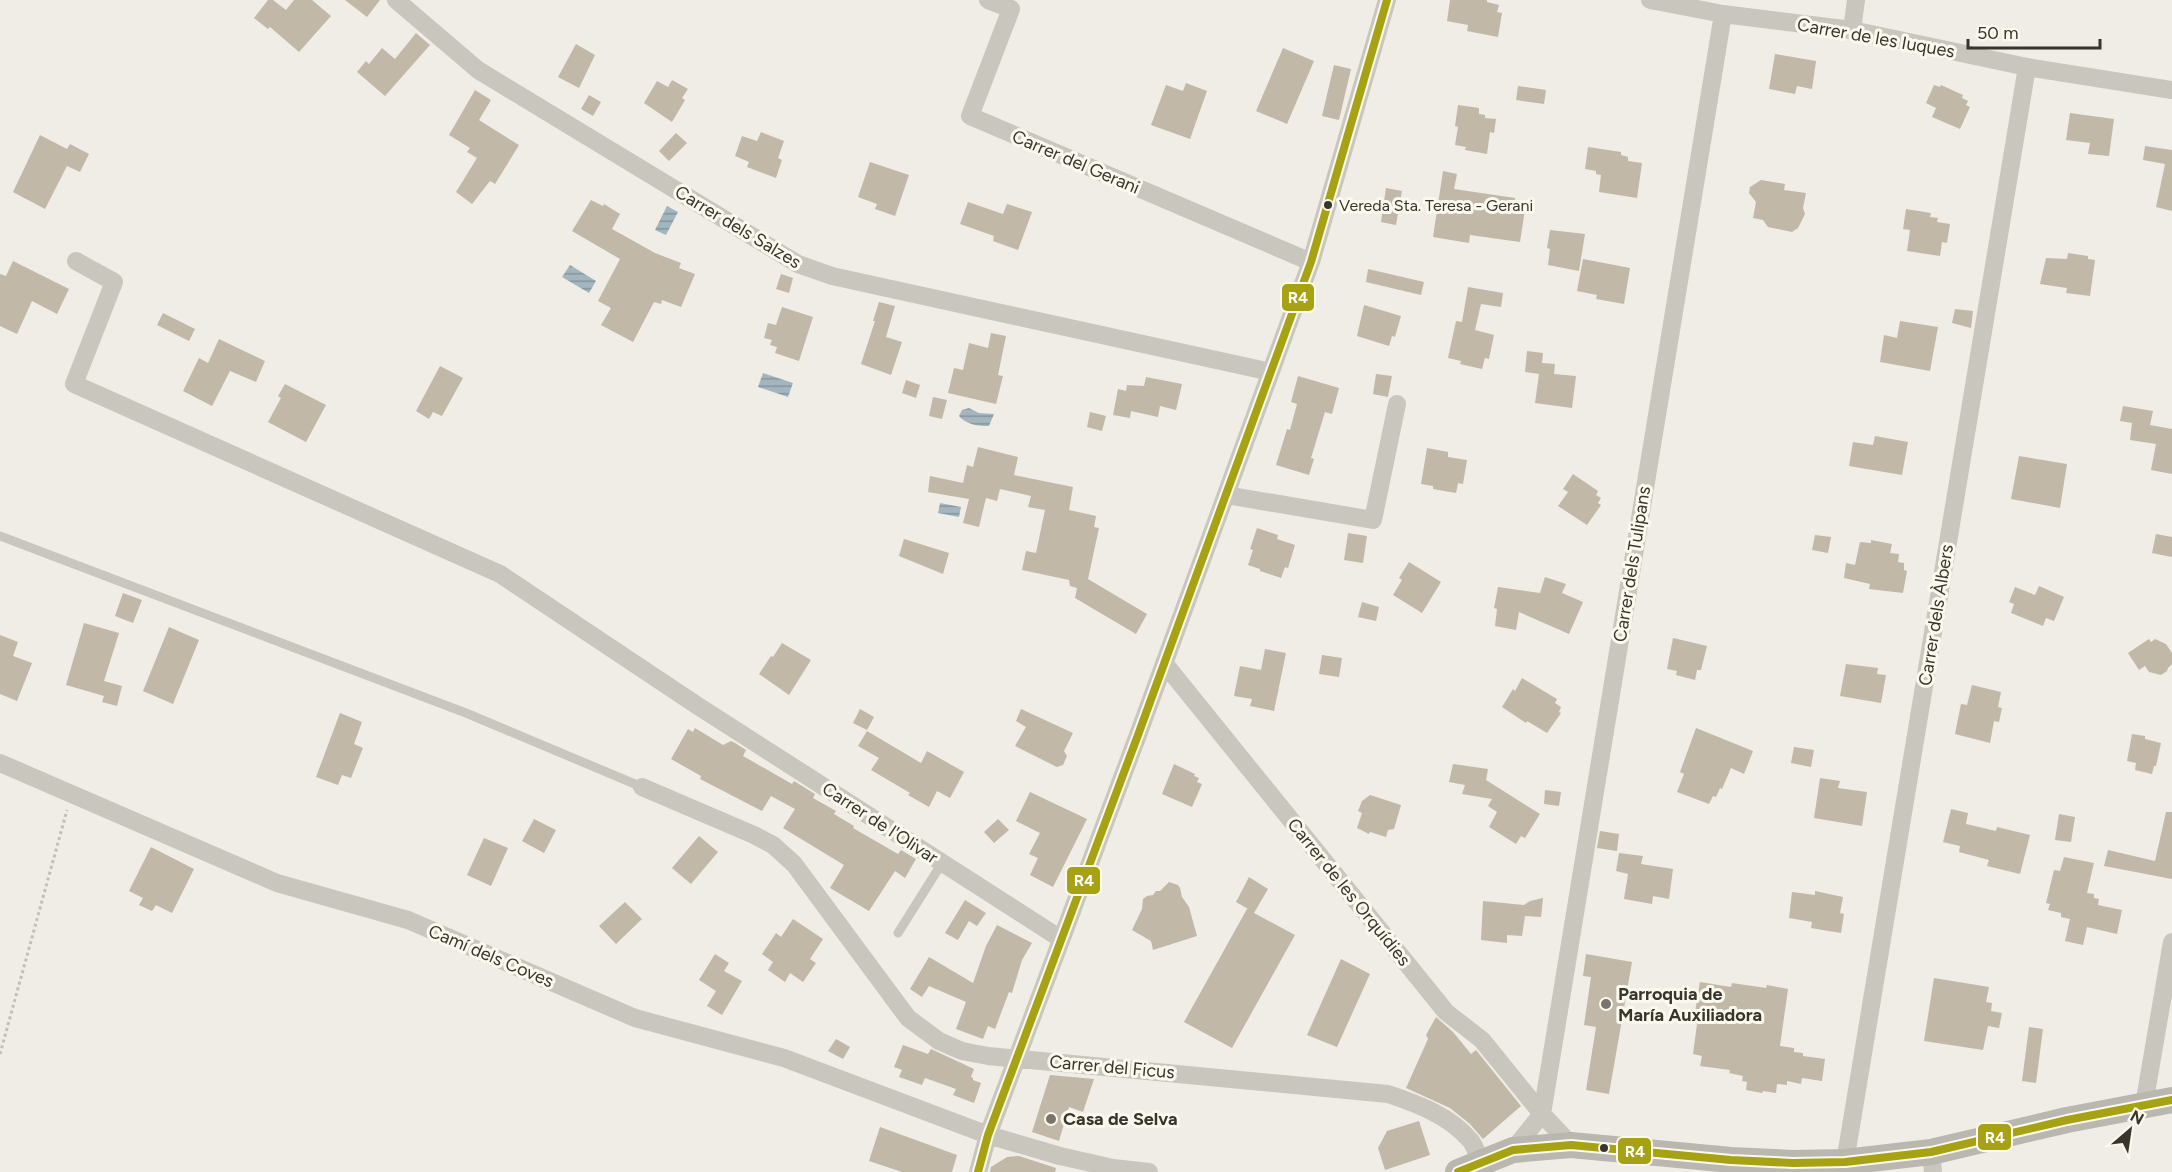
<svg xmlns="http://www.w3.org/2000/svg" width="2172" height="1172" font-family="Figtree,sans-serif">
<defs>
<pattern id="water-rules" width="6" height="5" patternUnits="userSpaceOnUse" patternTransform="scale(1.5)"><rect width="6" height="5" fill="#a3b6c0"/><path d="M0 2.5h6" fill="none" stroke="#86959c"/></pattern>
</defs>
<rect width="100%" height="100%" fill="#efede6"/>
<path fill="url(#water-rules)" d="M667 206 678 212 666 235 655 230Z
M570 265 596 281 589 293 562 277Z
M763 373 793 383 788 397 758 387Z
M969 408 979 413 994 414 989 426C979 426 966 425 959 416L962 410Z
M940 503 961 507 959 517 938 513Z"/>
<path fill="#c1b8a8" d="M268 0H273L286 10 294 0H312L331 16 299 52 270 27 268 29 254 18Z
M345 0H380L367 17Z
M1450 0H1487V2L1499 5 1497 12 1502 13 1498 37 1467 31 1468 25 1447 21Z
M416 33 430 45 385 96 357 72 366 61 369 64 382 48 395 59Z
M576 44 595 55 579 88 558 77Z
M1283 48 1314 61 1287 124 1256 111Z
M1775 54 1816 61 1812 89 1797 86 1795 94 1769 89Z
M1334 65 1351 69 1339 120 1322 116Z
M672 80 688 89 682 98 685 100 672 122 644 103 657 81 668 87Z
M1186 83 1207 91 1190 139 1151 125 1166 85 1183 91Z
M1934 85 1940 87 1941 85 1963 95 1962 98 1968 101 1966 105 1970 107 1960 129 1932 117 1936 108 1926 103Z
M1518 86 1546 90 1544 104 1516 100Z
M475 90 491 100 479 120 519 145 495 184 490 181 472 204 456 192 477 158 467 152 470 148 449 135Z
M589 95 601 102 593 116 581 109Z
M1458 105 1479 108V114L1485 115V118L1496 119 1494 133 1490 132 1487 154 1465 150 1466 147 1455 145 1458 127 1455 126Z
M2070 113 2114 119 2109 156 2088 154 2090 143 2066 140Z
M761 132 784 141 778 158 782 160 776 178 747 167 749 162 735 156 742 136 757 141Z
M676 133 687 143 669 161 659 151Z
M40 135 67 149 70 144 89 154 80 172 67 166 45 209 13 192Z
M2145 146 2172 150V211L2156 207 2165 164 2143 160Z
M1588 147 1621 152V155L1628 157V161L1642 163 1637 198 1599 192 1601 175 1596 174V171L1585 169Z
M870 162 909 175 895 216 875 209 877 204 858 197Z
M1443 171 1457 174 1454 189 1515 198V202L1526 203 1520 242 1470 235 1469 243 1433 237Z
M1761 180 1785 184 1784 190 1806 193 1803 208 1805 214 1798 228 1792 232 1768 227 1763 220 1753 218 1756 202 1749 193 1750 187Z
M1386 188 1402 191 1396 225 1381 222Z
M591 200 603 206 604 204 620 214 612 229 655 253 681 263 679 268 695 274 681 307 662 300 661 304 654 302 633 342 601 325 611 308 598 301 620 259 572 231Z
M968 202 1003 214 1007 204 1032 212 1018 250 993 241 994 236 960 224Z
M1906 209 1931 213 1930 217 1938 218 1937 222 1950 224 1947 243 1942 242 1940 256 1907 251 1910 230 1903 229Z
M1550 230 1585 234 1579 271 1548 265 1550 249 1547 248Z
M2068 253 2088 256V259L2095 260 2090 296 2066 293 2067 288 2040 284 2046 258 2067 259Z
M1583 259 1630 268 1624 304 1596 299 1597 295 1577 291Z
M13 261 69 289 57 314 32 301 17 334 0 326V274L6 276Z
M1368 269 1424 282 1421 295 1366 282Z
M781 274 793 278 789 293 776 289Z
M1468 287 1503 293 1501 307 1481 304 1475 330 1494 335 1489 359 1485 358 1482 369 1460 364 1461 361 1448 358 1456 321 1462 322Z
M879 302 895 306 886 337 902 342 891 375 861 364 875 321H873Z
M1364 305 1401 316 1395 337 1392 336 1389 346 1357 336Z
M782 307 813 317 799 361 775 353 777 347 770 345 772 340 764 338 768 323 776 325Z
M1955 309 1973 311 1971 328 1952 323Z
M163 313 195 329 189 341 157 325Z
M1900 321 1938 327 1930 371 1880 362 1884 335 1897 338Z
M991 333 1006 336 998 375 1003 376 996 404 948 393 954 368 963 370 969 343 988 348Z
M219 339 265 361 256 382 230 371 212 406 183 391 199 358 208 363Z
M1527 351 1543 353 1542 363 1555 364 1554 374 1576 376 1572 408 1535 403 1539 374 1525 372Z
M440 366 463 378 442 416 433 412 429 419 416 411Z
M1376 374 1392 376 1388 397 1373 394Z
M1298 376 1339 388 1332 414 1325 412 1311 458 1314 459 1309 475 1276 465 1287 429 1290 430 1297 404 1291 402Z
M1146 377 1182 384 1176 410 1160 406 1158 417 1131 411 1130 418 1113 415 1118 389 1126 391 1127 385 1144 386Z
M906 380 920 385 916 398 902 393Z
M285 384 326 405 306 442 268 422 281 398 278 396Z
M933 397 947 400 942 419 929 416Z
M2123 406 2153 411 2150 425 2172 429V474L2151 470 2156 444 2130 440 2132 423 2120 421Z
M1090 412 1106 416 1102 431 1087 427Z
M1875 436 1908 442 1902 475 1849 466 1853 442 1873 445Z
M978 447 1018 457 1014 475 1073 487 1069 510 1096 516 1094 527 1099 528 1088 579 1147 614 1136 634 1075 598 1077 588 1070 586 1069 580 1022 570 1026 551 1036 553 1045 510 1028 507 1031 496 1000 489 997 501 986 498 979 527 963 523 969 499 928 492 930 476 963 483 967 465 973 467Z
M1427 448 1448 452V457L1467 460 1463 484 1458 483 1456 493 1433 489V486L1421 484Z
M2019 456 2067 464 2060 508 2011 499Z
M1573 474 1598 491 1596 495 1601 498 1598 503 1601 505 1587 525 1558 506 1568 492 1563 489Z
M1257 528 1278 535 1277 539 1295 545 1288 568 1285 567 1281 578 1260 571V569L1248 565 1253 550 1250 549Z
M1348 533 1367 536 1363 563 1344 560Z
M2156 534 2172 537V557L2152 553Z
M1815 535 1831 537 1828 553 1812 550Z
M904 539 949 553 943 574 899 556Z
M1871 540 1892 544 1890 553 1899 554 1898 562 1904 563V570L1907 571 1903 593 1869 589 1870 584 1844 578 1846 563 1855 565 1860 542 1871 543Z
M1409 562 1441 582 1422 613 1393 595 1402 580 1399 578Z
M1545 577 1566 584 1562 593 1583 602 1569 634 1519 612 1516 630 1495 626 1497 609 1494 608 1498 587 1540 593Z
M2039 586 2064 597 2054 621 2046 618 2043 626 2011 613 2014 604 2009 602 2015 587 2035 595Z
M123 593 142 600 133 623 115 616Z
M1362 602 1379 607 1376 621 1358 617Z
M84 623 119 633 104 681 122 686 117 706 102 702 104 696 66 685Z
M169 627 199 640 173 704 143 691Z
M0 635 18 642 13 656 32 663 17 701 0 694Z
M1673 638 1707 646 1701 670H1697L1695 680 1676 675 1677 671 1667 669Z
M2149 639 2151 642 2155 639 2166 644 2172 653V664L2168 668 2167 671 2161 675 2149 672 2145 666 2139 670 2128 653Z
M782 643 811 660 789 695 759 674 771 656 773 657Z
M1265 649 1286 653 1274 711 1250 706 1252 699 1234 696 1240 666 1261 670Z
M1322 655 1342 658 1339 677 1319 674Z
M1846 664 1878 668 1877 674 1886 675 1881 703 1840 696Z
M1522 678 1557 699 1555 703 1561 707 1559 712 1561 713 1547 733 1527 721 1526 723 1502 707 1513 689 1515 691Z
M1972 685 2001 692 1998 707 2002 708 1999 722 1994 721 1990 743 1955 734 1961 704 1967 705Z
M860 709 874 717 867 730 853 723Z
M1021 709 1073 733 1064 751 1067 756 1063 765 1057 767 1015 746 1026 727 1016 721Z
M340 713 362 722 354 744 363 748 351 778 342 775 338 785 316 777Z
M695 728 723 745 731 741 735 743 746 750 743 756 792 784 794 781 815 794 813 798 836 811 834 814 854 826 853 828 898 854 901 850 916 859 905 878 895 871 869 911 830 888 844 865 783 828 795 809 771 796 762 811 700 779 701 776 671 759 688 729 693 732Z
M1696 728 1753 751 1744 774 1731 768 1722 789 1720 788 1716 797 1713 796 1709 804 1677 792 1684 774 1680 772Z
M867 731 921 763 927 751 964 772 950 798 937 791 929 807 908 795 910 793 871 770 879 758 858 746Z
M2132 734 2145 736V739L2161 743 2156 766H2154L2152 774 2135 770 2136 763 2127 761Z
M1794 747 1814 750 1811 767 1791 763Z
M1174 764 1195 774 1194 776 1199 778 1197 782 1202 784 1192 807 1162 794Z
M1453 764 1488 769 1486 780 1540 814 1525 838 1521 836 1516 844 1489 827 1497 812 1488 806 1492 799 1462 794 1465 785 1449 782Z
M1820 778 1840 781 1838 788 1867 792 1862 826 1814 818Z
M1545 790 1561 792 1559 806 1544 804Z
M1030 792 1087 819 1053 887 1030 875 1038 858 1029 854 1040 833 1016 821Z
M1370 795 1401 805 1394 829 1388 830 1386 837 1370 832 1369 834 1357 828 1362 813 1358 811 1362 801Z
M1951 809 1968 813 1966 824 1996 831 1997 827 2030 835 2020 874 1987 866 1989 860 1959 852 1960 846 1943 842Z
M2166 812H2172V879L2104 866 2108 850 2155 861Z
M2059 814 2075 817 2071 842 2055 840Z
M534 819 556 830 544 853 522 841Z
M998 819 1009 830 994 843 984 832Z
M1600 831 1619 834 1617 851 1597 848Z
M699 836 718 852 691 884 672 868Z
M484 838 508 848 491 886 467 875Z
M151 847 194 869 172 913 156 905 152 911 139 905 143 898 129 891Z
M1619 853 1643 856 1641 864 1673 869 1669 899 1653 896 1652 904 1624 899 1628 874 1616 871Z
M2064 857 2094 863 2087 893 2094 894V898L2099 899 2098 905 2122 910 2117 934 2087 927 2083 945 2065 941 2070 919 2061 917V913L2048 910 2050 904 2046 903 2054 870 2060 871Z
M1249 877 1268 889 1254 913 1295 935 1232 1048 1184 1022 1247 909H1248L1236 902Z
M1169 882 1178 885 1180 888 1182 897 1189 907 1197 936 1153 950 1151 941 1132 930 1142 909 1143 899 1147 896 1153 895 1156 891H1160Z
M1815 891 1843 897 1840 913 1844 914 1841 933 1811 928 1812 922 1789 918 1792 892 1815 895Z
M1543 898 1541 917 1525 916 1522 936 1507 935V943L1481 940 1483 901 1524 905 1530 901Z
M965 900 986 913 977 926 969 921 958 940 945 933Z
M625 902 642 919 616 944 599 926Z
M793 919 823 939 810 959 816 963 803 982 790 973 785 982 768 970 773 962 762 954 776 933 781 937Z
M997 925 1032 943 1022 960 1012 993 1009 992 995 1029 988 1026 983 1039 956 1029 966 1002 929 986 922 997 910 989 929 957 973 983 986 946Z
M715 954 729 963 724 971 742 981 722 1015 707 1006 716 991 699 980Z
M1586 954 1632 962 1609 1094 1586 1090 1596 1027 1584 1025 1591 977 1583 976Z
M1341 959 1370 974 1337 1047 1307 1035Z
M1934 978 1989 987 1986 1002 1992 1003 1991 1011 2002 1013 1999 1028 1988 1026 1983 1050 1924 1041Z
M1700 982 1731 987 1732 983 1766 988 1767 985 1788 989 1780 1046 1794 1048V1052L1803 1053V1056L1825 1059 1822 1081 1802 1078 1801 1084 1787 1081V1085L1777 1084 1776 1093 1763 1091 1762 1093 1746 1090 1747 1082 1742 1081 1743 1076 1729 1073 1730 1070 1700 1066 1702 1056 1693 1054 1697 1024H1693Z
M1436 1017 1453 1032 1471 1054 1476 1050 1521 1106 1483 1139 1470 1124 1450 1108 1406 1088 1428 1039 1426 1035Z
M2029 1027 2043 1029 2036 1083 2022 1081Z
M836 1039 850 1047 843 1059 828 1051Z
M903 1045 928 1054 931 1049 974 1069 971 1077 973 1078V1080L981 1083 974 1103 953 1095 956 1089 925 1078 922 1085 899 1077 902 1070 894 1067Z
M1050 1075 1094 1079 1083 1112 1069 1107 1059 1141 1032 1132Z
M1419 1121 1430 1155 1385 1170 1378 1148 1387 1131Z
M880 1127 957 1155 952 1172H902L869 1161Z
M1019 1156 1056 1168 1055 1172H990L991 1167 1007 1157Z"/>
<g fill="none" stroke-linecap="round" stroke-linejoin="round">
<path stroke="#c1bfb7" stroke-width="3" stroke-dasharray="3 3" stroke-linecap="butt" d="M0 1054 67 810"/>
<path stroke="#c9c6be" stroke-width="9" d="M0 536 466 713 642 787
M898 933 942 863"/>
<path stroke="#c9c6be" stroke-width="18" d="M396 0 478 70 798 264 832 276 1271 372
M988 0 1011 9 970 116 1311 262
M1650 0 1723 14 1852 30 2027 67 2172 90
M1852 30 1856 0
M76 261 114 282 74 384 500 574 698 706 1061 939
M1226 495 1373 520 1397 404
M1164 663 1446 1012 1482 1040 1542 1114 1571 1145
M0 763 277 883 408 920 635 1018 784 1058 988 1135 1060 1156 1113 1168 1149 1172
M642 787 754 835 773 845 794 864 908 1018 939 1041 962 1051 988 1056 1388 1094C1418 1104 1450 1116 1471 1141 1475 1147 1478 1156 1482 1163
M2144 1105 2172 942
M1513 1150 1542 1114 1723 14
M1931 1152 1933 1172
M1845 1162 2027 67
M978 1172 988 1135 1138 735 1311 262 1387 0"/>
<path stroke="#b9b7af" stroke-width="26" d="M1458 1172 1513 1150 1571 1145 1731 1160 1793 1163 1845 1162 1931 1152 2067 1120 2172 1100"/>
<g stroke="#faf9ee" stroke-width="12">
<path id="bus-1" d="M978 1172 988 1135 1138 735 1311 262 1387 0
M1458 1172 1513 1150 1571 1145 1731 1160 1793 1163 1845 1162 1931 1152 2067 1120 2172 1100"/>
</g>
<use href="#bus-1" stroke="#a6a214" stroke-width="8"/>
</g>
<g fill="#3a352c" stroke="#faf9ee" stroke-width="2">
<circle cx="1328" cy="205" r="5"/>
<circle cx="1604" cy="1148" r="5"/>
</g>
<g fill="#79756d" stroke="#faf9ee" stroke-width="2">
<circle cx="1606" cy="1004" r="6"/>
<circle cx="1051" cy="1119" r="6"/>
</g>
<g text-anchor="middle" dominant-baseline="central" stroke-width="6" stroke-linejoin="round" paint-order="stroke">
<g font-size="16" fill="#3a352c" stroke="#faf9ee" text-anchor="start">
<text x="1339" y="205">Vereda Sta. Teresa - Gerani</text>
</g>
<g font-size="18" fill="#3a352c" stroke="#faf9ee">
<text transform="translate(1876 38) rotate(10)">Carrer de les Iuques</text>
<text transform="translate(1076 162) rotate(23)">Carrer del Gerani</text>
<text transform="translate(738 227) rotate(31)">Carrer dels Salzes</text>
<text transform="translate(1632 564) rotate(-81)">Carrer dels Tulipans</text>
<text transform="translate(1936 615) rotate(-81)">Carrer dels Àlbers</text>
<text transform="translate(880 823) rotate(33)">Carrer de l'Olivar</text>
<text transform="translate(1349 892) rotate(51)">Carrer de les Orquídies</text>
<text transform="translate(491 956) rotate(23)">Camí dels Coves</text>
<text transform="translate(1112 1067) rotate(5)">Carrer del Ficus</text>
</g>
<g font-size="18" font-weight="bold" fill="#3a352c" stroke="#faf9ee" text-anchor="start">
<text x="1618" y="994">Parroquia de<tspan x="1618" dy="21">María Auxiliadora</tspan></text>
<text x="1063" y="1119">Casa de Selva</text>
</g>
</g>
<g stroke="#faf9ee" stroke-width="2">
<rect x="1281" y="283" width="34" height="29" rx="6" fill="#a6a214"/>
<rect x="1066" y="866" width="35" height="29" rx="6" fill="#a6a214"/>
<rect x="1977" y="1123" width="35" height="28" rx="6" fill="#a6a214"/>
<rect x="1617" y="1137" width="35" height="28" rx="6" fill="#a6a214"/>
</g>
<g font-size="16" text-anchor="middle" font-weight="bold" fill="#fff">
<text x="1298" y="303">R4</text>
<text x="1084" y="886">R4</text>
<text x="1995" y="1143">R4</text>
<text x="1635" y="1157">R4</text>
</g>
<g transform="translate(2130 1130) rotate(29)" stroke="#faf9ee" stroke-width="4.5" paint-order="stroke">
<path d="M0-4.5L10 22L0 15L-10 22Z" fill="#3a352c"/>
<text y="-9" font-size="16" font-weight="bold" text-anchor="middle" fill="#3a352c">N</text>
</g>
<path d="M1968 39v9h132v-9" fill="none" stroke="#3a352c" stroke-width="3"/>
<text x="1977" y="39" font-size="18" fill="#3a352c" stroke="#faf9ee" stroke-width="4.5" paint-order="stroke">50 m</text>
</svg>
